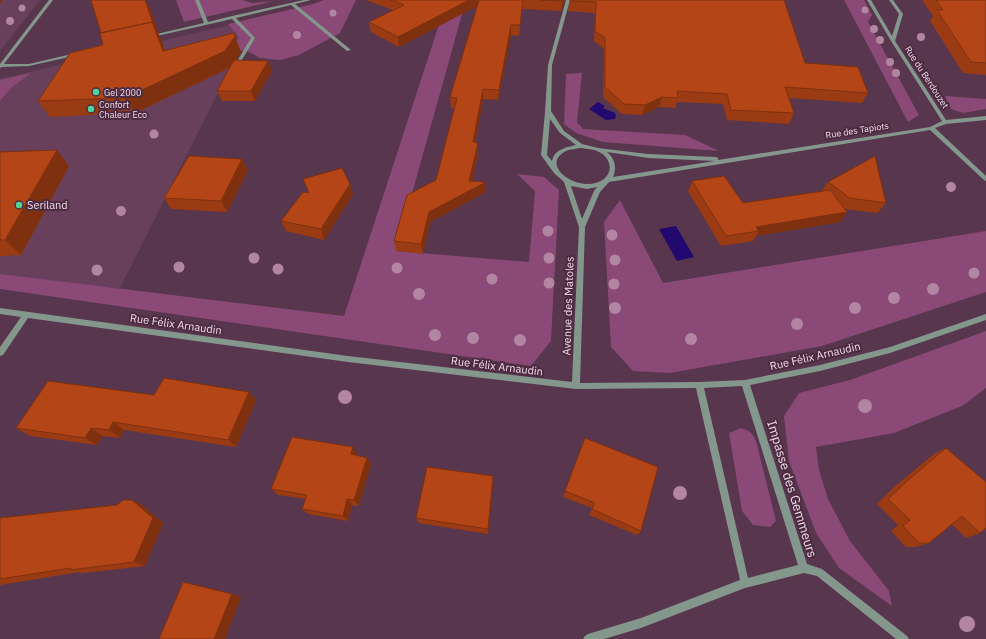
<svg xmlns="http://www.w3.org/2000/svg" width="986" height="639" font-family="'IBM Plex Sans',sans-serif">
<rect width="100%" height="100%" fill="#58364d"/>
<path fill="#68405b" d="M0 0H40L0 51Z
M255 19 120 288 0 281V79Z"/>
<path fill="#8a4976" d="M176 0H242L252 3 274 1 184 22Z
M324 0H356L340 33 299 55 280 60 269 59 260 58 247 51 231 50 239 37 228 24 313 4Z
M447 0H466L396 251 529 262 535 191 517 174 544 177 559 190 551 341 531 366 0 289V274L344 316Z
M844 0H864L872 15 868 22 919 115 908 122Z
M31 73 11 88 0 101V80Z
M582 73 577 122 583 129 685 135 719 151 603 142 576 133 564 124 566 74Z
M945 96 986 99V109L963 113 951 109Z
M620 200 663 283 986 231V292L822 346 670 373 633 371 611 347 604 222Z
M986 331V388L962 406 894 433 816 447 819 470 828 499 850 541 889 591 892 606 839 568 816 533 789 461 784 416 799 393 850 380Z
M741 428C751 431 754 434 757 445L776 521 770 527 753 525 742 511 729 433Z"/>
<path fill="#220970" d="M598 102 605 106 603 108 615 113 616 116 615 119 606 120 589 109Z
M676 226 694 257 677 261 659 229Z"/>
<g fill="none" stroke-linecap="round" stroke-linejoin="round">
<path fill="#84978c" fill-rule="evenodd" d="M49 0H53L4 64H29L76 53H78V55L29 66 2 67 0 68V64Z
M195 0H199L208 22 232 16 304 0H311L295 4 351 50 347 51 291 5 236 18 255 38 237 68 235 69 233 68 251 38 232 19 148 38V36L204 23Z
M566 0H570L552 65 551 111 564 131 582 144 598 148 648 154 716 157 718 158V160L930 127 942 121 891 41 867 0H871L892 36 899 14 889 0H893L903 14 895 41 946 120 986 116V120L946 124 935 128 986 176V181L984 180 930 130 609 182 600 192 585 227 580 383 699 382 745 380 820 365 890 347 986 314V320L890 353 820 371 750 385 807 564 822 569 907 636 909 639H896L817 576 804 573 745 588 641 628 604 639H583L585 636 588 634 641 618 740 580 696 388 576 389 348 362 28 318 3 355 0 356V347L21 317 0 314V308L348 356 572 382 579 227 564 182 554 173 541 155 545 112 548 65ZM550 119 560 133 576 145C565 148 555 149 552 161L547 155ZM581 148C587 149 594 149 599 152 610 157 614 171 604 179 582 196 537 166 566 151 570 149 576 149 581 148ZM607 152 648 158 715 161 613 177C617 167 615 159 607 152ZM571 186 587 189 597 187 594 191 582 219ZM742 386 798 565 748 578 704 388Z"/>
</g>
<g fill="#b286a2">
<circle cx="22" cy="8" r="3.5"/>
<circle cx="865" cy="10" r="3.5"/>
<circle cx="333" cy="13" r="3.5"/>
<circle cx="10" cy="21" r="4"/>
<circle cx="874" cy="29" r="4"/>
<circle cx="297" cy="35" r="4"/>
<circle cx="921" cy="37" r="4"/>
<circle cx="880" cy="40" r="4"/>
<circle cx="890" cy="62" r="4"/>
<circle cx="896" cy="73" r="4"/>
<circle cx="154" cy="134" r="4.5"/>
<circle cx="951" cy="187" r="5"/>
<circle cx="121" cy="211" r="5"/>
<circle cx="548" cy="231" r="5.5"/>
<circle cx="612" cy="235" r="5.5"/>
<circle cx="254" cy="258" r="5.5"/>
<circle cx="549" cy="258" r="5.5"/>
<circle cx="615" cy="260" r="5.5"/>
<circle cx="179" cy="267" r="5.5"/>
<circle cx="397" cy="268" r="5.5"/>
<circle cx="278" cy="269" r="5.5"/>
<circle cx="97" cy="270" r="5.5"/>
<circle cx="974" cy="273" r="5.5"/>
<circle cx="492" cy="279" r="5.5"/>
<circle cx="549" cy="283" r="5.5"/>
<circle cx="614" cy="284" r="5.5"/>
<circle cx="933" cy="289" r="6"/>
<circle cx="419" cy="294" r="6"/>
<circle cx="894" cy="298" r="6"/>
<circle cx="615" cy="308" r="6"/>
<circle cx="855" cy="308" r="6"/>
<circle cx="797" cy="324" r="6"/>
<circle cx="435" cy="335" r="6"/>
<circle cx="473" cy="338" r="6"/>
<circle cx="691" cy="339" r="6"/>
<circle cx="520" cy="340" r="6"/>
<circle cx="345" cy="397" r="7"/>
<circle cx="865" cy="406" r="7"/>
<circle cx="680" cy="493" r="7"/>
<circle cx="967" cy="624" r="8"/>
</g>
<path fill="#9b3b13" d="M145 0 150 9 158 32 165 51 241 52 236 60 272 71 255 101H222L217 91 229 68 135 113 50 117 38 101 103 45 101 33Z
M366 0H565L561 11 522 9 519 36 511 35 498 100 483 99 475 143 478 153 472 181 486 192 430 222 423 254 396 251 394 241 436 180 454 108H451L450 97 477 6 399 47 371 32 369 22 393 10Z
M570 0H784L805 63 868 93 862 103 789 98 794 113 789 124 727 120 723 104 677 102 675 108 659 107 642 115 622 114 603 97 604 49 594 41 595 13 568 11Z
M922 0H986V75L963 73 930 21 933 16Z
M0 152 69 166 21 255 0 256Z
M242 159 248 170 227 212 171 209 164 198Z
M692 181 743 203 821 192 828 182 886 203 877 213 844 209 840 222 756 236 753 241 721 246 688 191Z
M308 193 353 194 324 240 286 231 281 221Z
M154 395 256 400 236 447 124 430 120 438 103 436 97 445 30 436 16 428Z
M585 438 641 531 637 535 589 515 592 508 563 497Z
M946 448 980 533 966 538 952 524 929 543 916 547H906L891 531 898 525 877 504 894 487 934 454Z
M357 454V455L367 458 371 464 359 506 352 505 348 521 308 514 302 509 306 499 278 495 271 489Z
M493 483 488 534 419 523 416 518Z
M132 500 142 505 163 523 145 566 83 573 79 572 0 585V518L117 505Z"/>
<path fill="#7e300f" d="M0 0H3L0 4Z
M145 0 150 9 158 32 160 37 171 67 163 51Z
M469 0H481V4L399 47 398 37Z
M563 0H565L561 11 562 1Z
M511 25V35L498 100 499 90Z
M234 33 241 52 231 67 135 113 125 98Z
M268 61 272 71 255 101 251 91Z
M483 89V99L473 153V142Z
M662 97 659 107 642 115 645 105Z
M478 143V153L470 190 486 182V192L430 222 423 254 421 244 429 212 469 181Z
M57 150 69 166 21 255 5 240Z
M242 159 248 170 227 212 221 201Z
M350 184 353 194 324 240 321 229Z
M847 212 840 222 756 236 759 231 756 227Z
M249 392 256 400 236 447 228 440Z
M113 422 124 430 120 438 109 430Z
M91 428 103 436 97 445 85 438Z
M353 447 357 454 355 461 351 454Z
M367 458 371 464 359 506 354 500Z
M493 476V483L488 534V529Z
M347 499 352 505 348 521 343 516Z
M132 500 142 505 163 523 145 566 134 562Z
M232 594 241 597 225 639H214Z"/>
<path fill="#b44516" stroke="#7e300f" d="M91 0H145L153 23 152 22 101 33Z
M391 0H469L398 37 369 22 404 5Z
M479 0H523L520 25H511L499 90 483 89 473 142 478 143 469 181 486 182 429 212 421 244 394 241 407 195 436 180 457 98 450 97Z
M540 0H563L562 1Z
M570 0H784L805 63 858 67 868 93 785 87 794 113 731 110 727 94 677 91 678 98 662 97 645 105 624 104 605 87V38L595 31 596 2 570 1Z
M936 0H986V63L971 62 937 10H943Z
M152 22 163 51 234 33 235 36 225 51 125 98 38 101 70 53 103 45 100 33Z
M234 60 268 61 251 91H217Z
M57 150 5 240H0V152Z
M189 156 242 159 221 201 164 198Z
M875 156 886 203 850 198 828 182Z
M342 168 350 184 321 229 281 221 303 192 309 193 303 179Z
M724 176 743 203 830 190 847 212 756 227 759 231 726 236 692 181Z
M164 378 249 392 228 440 113 422 109 430 91 428 85 438 16 428 48 381 154 395Z
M292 437 353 447 351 454 367 458 354 500 347 499 343 516 302 509 307 495 271 489Z
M585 438 658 467 641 531 592 509 595 503 565 491Z
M946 448 986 482V528L980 533 962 516 929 543H919L903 526 910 520 888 499 906 482Z
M427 467 493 476 488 529 416 518Z
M123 500H132L153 518 134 562 70 570 71 568 0 579V518L117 505Z
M183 582 232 594 214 639H159Z"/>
<g fill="#51d398" stroke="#4d2c42" stroke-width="1.5">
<circle cx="96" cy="92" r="4"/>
<circle cx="91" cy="109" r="4"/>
<circle cx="19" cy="205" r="4"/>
</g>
<g text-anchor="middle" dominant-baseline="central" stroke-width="4" stroke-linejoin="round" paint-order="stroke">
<g font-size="9" fill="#f1dce9" stroke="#4d2c42">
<text transform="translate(927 77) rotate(57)">Rue du Berdouzet</text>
<text transform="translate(857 130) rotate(-9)">Rue des Tapiots</text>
</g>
<g font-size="9" fill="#f1dce9" stroke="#4d2c42" text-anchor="start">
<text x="104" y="92">Gel 2000</text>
<text x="99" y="104">Confort<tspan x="99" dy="10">Chaleur Eco</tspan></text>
</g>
<g font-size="11" fill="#f1dce9" stroke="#4d2c42" text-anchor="start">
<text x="27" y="205">Seriland</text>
</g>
<g font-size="11" fill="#f1dce9" stroke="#4d2c42">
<text transform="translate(568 306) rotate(-88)">Avenue des Matoles</text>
<text transform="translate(176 324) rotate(8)">Rue Félix Arnaudin</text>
<text transform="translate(815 356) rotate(-13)">Rue Félix Arnaudin</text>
<text transform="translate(497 366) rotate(7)">Rue Félix Arnaudin</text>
</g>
<g font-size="13" fill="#f1dce9" stroke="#4d2c42">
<text transform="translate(792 489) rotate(73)">Impasse des Gemmeurs</text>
</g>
</g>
</svg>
